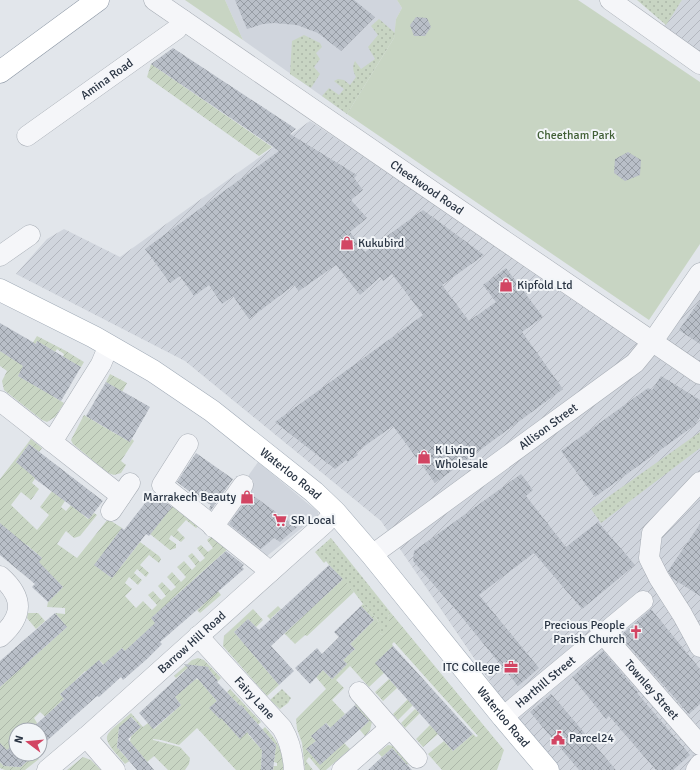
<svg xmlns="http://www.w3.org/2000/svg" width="700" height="770" font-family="Signika,sans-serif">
<defs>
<pattern id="industrial-furrows" width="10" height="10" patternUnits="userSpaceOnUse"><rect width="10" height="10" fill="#d0d5dd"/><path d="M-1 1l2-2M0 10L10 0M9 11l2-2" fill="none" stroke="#b3b7bf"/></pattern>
<pattern id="grass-dots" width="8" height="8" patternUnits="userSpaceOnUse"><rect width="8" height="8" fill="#c8d5c3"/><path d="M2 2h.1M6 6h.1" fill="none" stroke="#acb7a9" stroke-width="1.8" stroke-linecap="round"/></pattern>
<pattern id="garden-furrows" width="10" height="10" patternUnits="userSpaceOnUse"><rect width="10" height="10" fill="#c8d5c3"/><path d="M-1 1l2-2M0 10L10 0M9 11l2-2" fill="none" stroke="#acb7a9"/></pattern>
<pattern id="building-cross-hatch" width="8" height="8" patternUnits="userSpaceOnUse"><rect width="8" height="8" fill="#b9bfc8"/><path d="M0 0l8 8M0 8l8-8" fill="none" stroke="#969ca4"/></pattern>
</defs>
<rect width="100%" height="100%" fill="#e2e6eb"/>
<path fill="#d0d5dd" d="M225 0H397L402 8 396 19 395 33 347 114 243 40Z
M258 462 318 512V515L257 564 211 529Z"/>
<path fill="url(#industrial-furrows)" d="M682 0H700V72L654 41Z
M310 121 644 342 700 261V770H557L527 736 381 521 185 361 16 274 47 239 64 229 120 257Z"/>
<path fill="url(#grass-dots)" d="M637 0H682L666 25Z
M379 19 395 33 394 38 347 114 322 96 329 88 339 95 344 89 334 81 338 79 344 80 350 85 356 77C353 71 352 67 355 61L361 69 375 59 368 47 378 35 371 26Z
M304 35 320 43 322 47 316 53 320 59 314 67 320 74 311 88 290 74 292 41Z
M700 432V448L601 523 591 509Z
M331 538 391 613 388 616 391 628 382 635 380 633 377 622 378 620 363 604 354 592 329 565 326 561 324 563 315 552Z
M282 689 291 698 288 703 280 709 270 700Z"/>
<path fill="#c8d5c3" d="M185 0H225L243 40Z
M397 0H578L700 82V244L649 320 347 114 394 38 396 19 402 8Z"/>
<path fill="url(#garden-furrows)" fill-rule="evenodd" d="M151 64 272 147 259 156 147 77Z
M37 336 66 351 84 362 81 367 74 363 72 365 63 357 64 354 57 349 55 352 37 341 18 376 48 393 55 395 54 397 64 403 55 417 47 422 42 420 4 390 2 381 7 371 0 366V351L20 363Z
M110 374 127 383 122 392 106 382Z
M84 415 116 434 124 435 123 438 130 442 132 439 134 441 121 461 126 465 121 473 114 475 108 473 73 444 71 440Z
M31 439 42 448 39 452 29 444 16 462 36 477 32 483 39 489 31 500 21 492 11 505 37 530 49 515 40 507 52 491 65 501 61 507 66 511 71 505 88 519 94 513 97 515 80 536 74 538 66 531 57 544 77 558 108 519 122 528 95 565 112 578 140 542 159 556 161 559 159 563 149 555 140 565 149 573 146 577 137 569 134 573 142 580 138 585 129 577 125 583 132 589 125 596 136 608 143 601 152 610 157 605 148 595 153 591 161 600 166 596 158 586 162 582 171 591 176 587 167 577 172 572 181 582 186 577 177 567 184 561 192 570 196 566 188 556 192 553 200 562 205 558 197 548 201 545 208 552 213 548 207 540 215 533 230 547 192 581 218 591 221 595 200 613 197 610 203 605 206 599 190 583 171 600 166 634 149 629 125 651 122 648 104 665 99 660 90 676 85 671 76 680 84 689 71 693 67 688 60 694 64 699 54 708 59 713 49 720 40 712 34 718 37 723 29 730H16V754L13 757 0 743V687L67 627 55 613 65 614V608L47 607 48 602 63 587 48 572 31 571 42 558 27 545 17 557 0 523V479Z
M175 503 203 522 196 528 186 520 177 530 185 538 181 542 171 535 169 539 176 544V548L170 550 150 534Z
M343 579 354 592 307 636 305 635 295 644 267 616 278 606 281 609 271 618 285 633Z
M363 604 378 620 377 622 382 626 379 629 381 632 380 633 382 635 390 628 388 616 391 613 504 750 497 770H442L428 754 444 741 453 751 473 734 476 737 478 736 394 642 392 644 393 646 376 663 384 673 369 687 350 666 336 680 344 688 332 700 345 714 336 723 332 729 326 723 311 736 316 741 306 749 344 743 350 749 326 770H320L309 757 306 761 313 770H305L302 743 297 729 296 719 326 689 316 677 323 670 332 679 347 664 343 660 355 649 350 644 374 620 361 606Z
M253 609 263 620 256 627 248 619 234 632 279 685 267 696 223 646 224 636Z
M28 613H38L45 621 36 629 27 618Z
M198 658 204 660 221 678 218 681 207 667 191 665 176 678 174 676 192 660Z
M195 679 199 680 217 701 210 708 220 718 237 703 227 692 230 689 261 722 248 734 262 750 261 770H236L197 728 179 745 161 740 153 739V740L180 747 190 758 189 764 185 770H168L154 756 147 762 130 742 131 736 140 727 132 717 119 728 117 747 129 761 125 764C99 734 101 739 131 713L143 727 148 723 154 729 181 705 175 697ZM241 705 245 709 243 711 251 720 253 719 257 723 240 738 224 721Z
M389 679 397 688 383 701 375 692Z
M408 699 413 705 398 720 393 714Z
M356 704 372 722 370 730 365 736 360 730 369 721 355 705Z
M415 709 420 713 405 728 401 723Z
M430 725 438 734 423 747 416 739Z
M265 727C277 740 284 752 283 770H273L274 766H277V763L274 762 276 745 262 730Z
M388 745 394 746 409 763 407 765 392 748 382 757 378 753Z
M35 754 39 759 25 770H5L0 768V762L4 766 21 767Z
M83 757 91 760 101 770H67Z"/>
<path fill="url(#building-cross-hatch)" d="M235 0H354L375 17 341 51 318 33 297 25 274 23 263 24 247 29Z
M416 17 427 18 431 27 425 36H414L410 25Z
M173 48 296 129 290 134 357 175 354 178 363 190 351 200 367 218 350 232 365 252 423 210 484 255 442 285 469 321 496 302 483 285 506 268 543 317 522 332 563 389 435 483 393 426 356 452 358 455 348 462 346 460 335 469 275 422 423 315 392 274 383 281 380 277 360 295 336 265 299 291 294 285 249 319 233 296 222 304 209 285 194 296 180 276 170 283 145 249 279 151 151 64Z
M628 152 641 160 640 175 625 181 614 173 615 159Z
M700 300V344L679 330Z
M0 323 36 344 37 341 81 367 61 401 18 376 23 366 0 351Z
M661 376 700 400V417L695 425 595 497 561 451 648 388 652 390Z
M106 382 150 407 130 442 86 416Z
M29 444 103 501 89 519 35 479V478L16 462Z
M196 453 233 479 211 510 209 508 211 505 190 492 177 482Z
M521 474 533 490 526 496 566 547 598 522 635 565 582 609 534 553 479 595 539 668 518 686 456 610 413 561 414 551Z
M153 493 172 507 149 536 146 534 112 578 94 565 122 528 124 530Z
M251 494 288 521 297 527 280 542 274 538 261 549 229 524Z
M0 523 42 558 39 562 63 587 48 602 32 587 35 584 0 555Z
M700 524V596L672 578 668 571Z
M226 551 244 565 242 567 244 569 160 642 162 644 147 659 123 680 121 677 99 697 97 696 40 747V730H30L64 699 60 694 99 660 103 665 122 648 125 651 155 623 151 618Z
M329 565 343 579 271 646 294 671 279 685 234 632 248 619 259 630Z
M361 606 374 620 350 644 355 649 343 660 347 664 332 679 323 670 310 684 295 668 317 648 322 654 339 637 334 632Z
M651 609 700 669V704L689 714 620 636Z
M55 613 67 627 0 687V661Z
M393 646 473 734 453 751 375 663Z
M603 651 638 692 637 693 690 755 673 770H656L609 716 606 719 572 677Z
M184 664 209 667 208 668 218 681 217 682 240 706 241 705 276 745 273 770H261L262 750 247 732 240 739 221 718 220 719 209 708 217 701 197 678 175 697 181 705 153 729 139 713 188 668Z
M551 694 565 710 616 770H579L530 712Z
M355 705 369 721 320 765 306 749 316 741 311 736 326 723 330 728Z
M131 717 141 727 128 739 154 770H137L118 748 117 749 119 727Z
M16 742V754H35L21 767 4 766 0 762V743L7 750Z
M392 748 412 770H368L382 757Z"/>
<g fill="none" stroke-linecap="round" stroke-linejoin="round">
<g stroke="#a7adb5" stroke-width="21">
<g id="minor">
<path id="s1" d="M154 0 502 239 700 374"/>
<path d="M610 0 700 64"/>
<path id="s2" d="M27 136 177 29 183 20"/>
<path d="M0 256 30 235"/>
<path d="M0 401 121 496"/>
<path d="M52 442 101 364 109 345"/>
<path d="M188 444 162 485 261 564 270 572"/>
<path d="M700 482 652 533 649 558 659 578 682 614 700 647"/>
<path d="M111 511 130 483"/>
<path d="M213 527 243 485"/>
<path id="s3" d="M372 555 635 363 653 341 700 273"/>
<path d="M0 576C24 597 24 616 0 637"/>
<path id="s4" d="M603 634 700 745"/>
<path id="s5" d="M198 636 282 728C290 741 293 755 294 770"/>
<path d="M359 692 417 758"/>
<path id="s6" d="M503 717 643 601"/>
<path d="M86 737 115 770"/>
<path id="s7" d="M47 770 86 737 325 523 335 512"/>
<path d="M342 770 390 728"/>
<path d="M696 770 700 764"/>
</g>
</g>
<g stroke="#a1abb7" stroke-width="23">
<g id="major">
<path id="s8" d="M0 290 94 337 153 371 212 411 314 492 335 512 372 555 503 717 548 770"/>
</g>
</g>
<g stroke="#8994a2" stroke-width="23">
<path id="highway" d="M0 72 98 0"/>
</g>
<use href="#minor" stroke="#f5f6f9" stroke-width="20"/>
<use href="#major" stroke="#fff" stroke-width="22"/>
<use href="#highway" stroke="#fff" stroke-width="22"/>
</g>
<defs>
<g id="shop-bare" transform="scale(1.08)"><path d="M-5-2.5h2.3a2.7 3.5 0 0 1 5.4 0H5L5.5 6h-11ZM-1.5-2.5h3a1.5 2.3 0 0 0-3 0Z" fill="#d24563" stroke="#f2f5f8" stroke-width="2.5" paint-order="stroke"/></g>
<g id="supermarket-bare" transform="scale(1.08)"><path d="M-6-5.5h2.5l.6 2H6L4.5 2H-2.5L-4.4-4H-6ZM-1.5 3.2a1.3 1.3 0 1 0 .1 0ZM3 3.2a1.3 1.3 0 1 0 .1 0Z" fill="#d24563" stroke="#f2f5f8" stroke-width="2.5" paint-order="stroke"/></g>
<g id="church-bare" transform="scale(1.08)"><path d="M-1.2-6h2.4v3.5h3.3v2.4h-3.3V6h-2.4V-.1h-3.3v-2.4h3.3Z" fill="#d24563" stroke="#f2f5f8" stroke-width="2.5" paint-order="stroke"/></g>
<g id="office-bare" transform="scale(1.08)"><path d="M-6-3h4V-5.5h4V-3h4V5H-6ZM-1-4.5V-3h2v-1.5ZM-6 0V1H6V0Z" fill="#d24563" stroke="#f2f5f8" stroke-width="2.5" paint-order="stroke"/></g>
<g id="civic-bare" transform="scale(1.08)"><path d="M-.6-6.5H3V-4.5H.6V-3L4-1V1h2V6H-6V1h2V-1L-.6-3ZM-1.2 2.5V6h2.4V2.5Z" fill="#d24563" stroke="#f2f5f8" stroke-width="2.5" paint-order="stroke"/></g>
</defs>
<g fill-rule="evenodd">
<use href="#shop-bare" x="347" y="243"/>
<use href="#shop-bare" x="506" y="285"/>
<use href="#shop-bare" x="424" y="457"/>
<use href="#shop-bare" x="247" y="497"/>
<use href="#supermarket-bare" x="280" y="520"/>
<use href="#church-bare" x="636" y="632"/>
<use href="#office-bare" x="511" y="667"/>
<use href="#civic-bare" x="558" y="738"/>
</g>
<g text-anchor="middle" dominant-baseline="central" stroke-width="4" stroke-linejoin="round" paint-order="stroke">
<g font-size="12" fill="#293443" stroke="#f2f5f8">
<text stroke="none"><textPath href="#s2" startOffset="98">Amina Road</textPath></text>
<text stroke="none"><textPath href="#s1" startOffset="331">Cheetwood Road</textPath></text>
<text stroke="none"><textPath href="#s3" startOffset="218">Allison Street</textPath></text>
<text stroke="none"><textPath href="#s8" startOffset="345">Waterloo Road</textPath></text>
<text stroke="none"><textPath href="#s7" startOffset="193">Barrow Hill Road</textPath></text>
<text stroke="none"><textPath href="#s6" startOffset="55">Harthill Street</textPath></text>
<text stroke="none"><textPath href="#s4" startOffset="74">Townley Street</textPath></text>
<text stroke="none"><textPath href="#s5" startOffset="84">Fairy Lane</textPath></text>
<text stroke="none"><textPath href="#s8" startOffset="669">Waterloo Road</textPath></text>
</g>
<g font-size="12" fill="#415f36" stroke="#f2f5f8">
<text x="576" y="135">Cheetham Park</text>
</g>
<g font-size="12" fill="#293443" stroke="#f2f5f8" text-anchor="start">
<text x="358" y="243">Kukubird</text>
<text x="517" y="285">Kipfold Ltd</text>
<text x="435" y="450">K Living<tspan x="435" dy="14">Wholesale</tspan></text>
<text x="236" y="497" text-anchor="end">Marrakech Beauty</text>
<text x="291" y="520">SR Local</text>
<text x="625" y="625" text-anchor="end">Precious People<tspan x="625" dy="14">Parish Church</tspan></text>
<text x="500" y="667" text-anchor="end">ITC College</text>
<text x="569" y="738">Parcel24</text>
</g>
</g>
<g transform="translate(28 742) rotate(286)"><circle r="19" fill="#f2f5f8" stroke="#a2a8b0"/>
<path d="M0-3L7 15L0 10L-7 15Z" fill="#d24563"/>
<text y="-6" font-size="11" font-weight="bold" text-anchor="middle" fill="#293443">N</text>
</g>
</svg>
